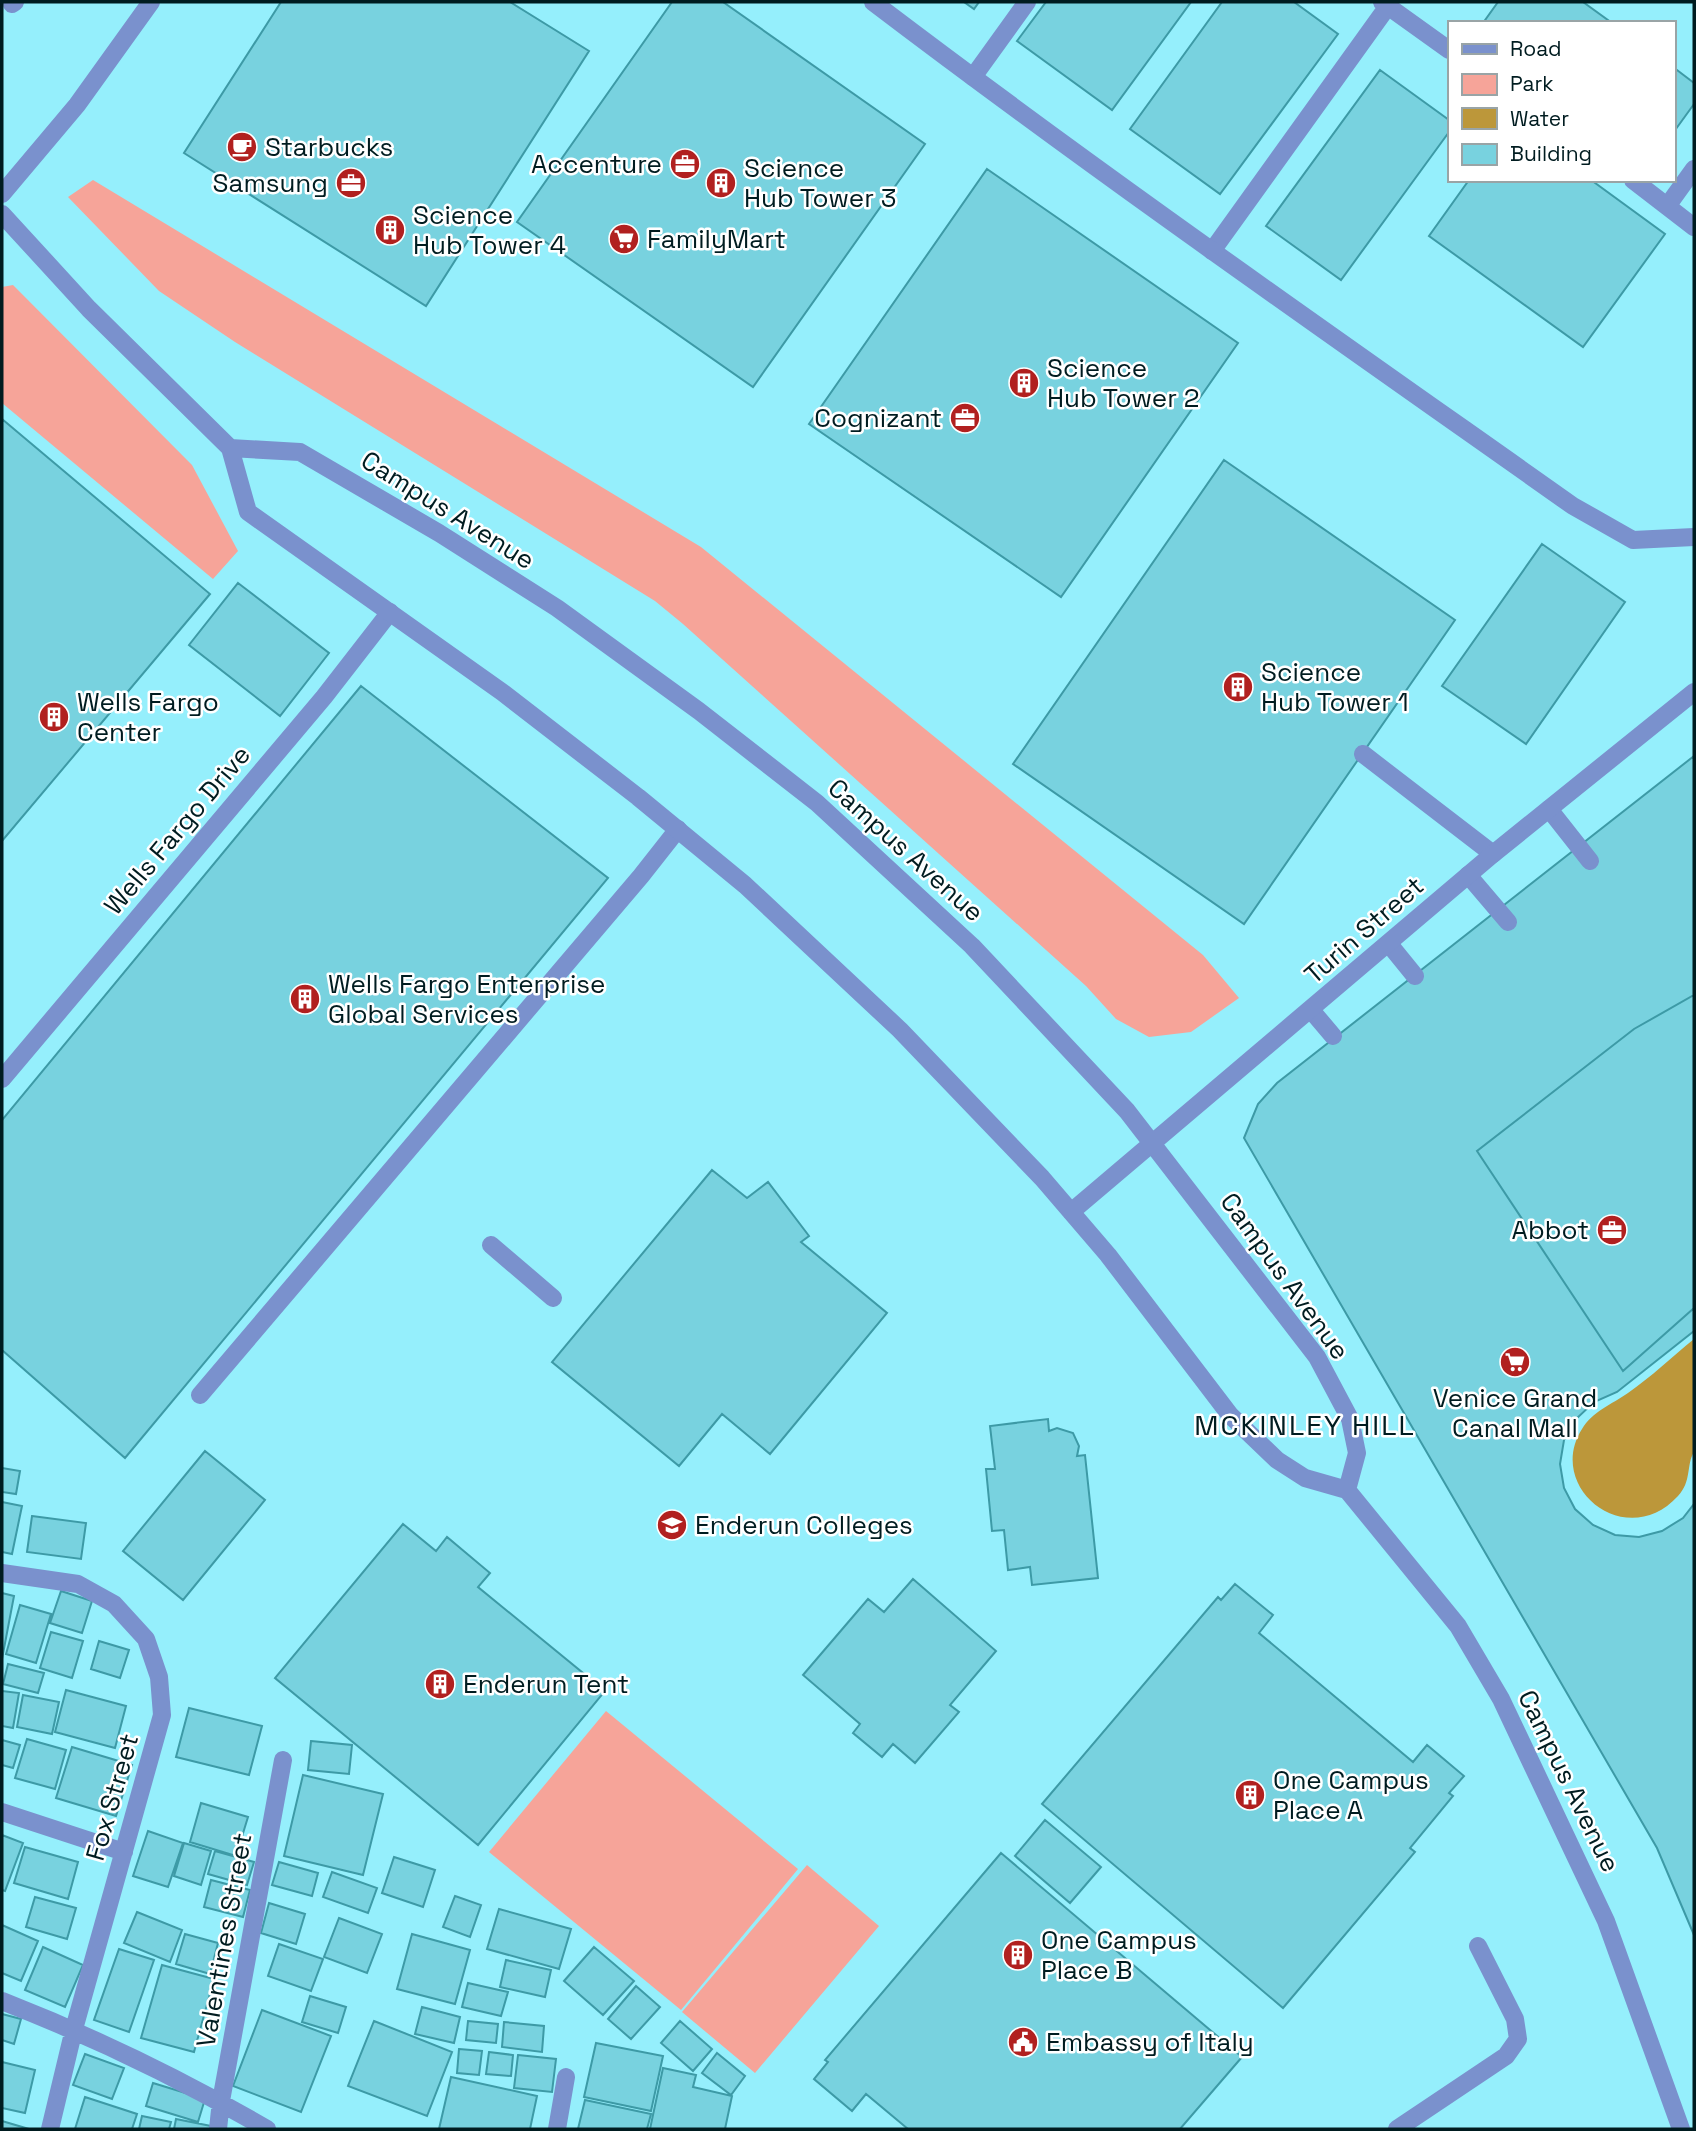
<svg xmlns="http://www.w3.org/2000/svg" width="1696" height="2131" font-family="'Space Grotesk',sans-serif">
<rect width="100%" height="100%" fill="#95effc"/>
<path fill="#f6a499" d="M93 180 701 547 1203 955 1239 998 1191 1032 1149 1037 1116 1019 1086 986 683 624 655 601 235 342 159 291 68 197Z
M13 285 192 465 238 551 213 579 2 403V287Z
M606 1711 798 1869 681 2010 489 1852Z
M807 1865 879 1926 755 2073 682 2012Z"/>
<path fill="#bc973a" d="M1694 1339V1452C1686 1465 1692 1481 1678 1496 1626 1553 1545 1487 1582 1429 1592 1412 1612 1404 1628 1393 1651 1377 1672 1357 1694 1339Z"/>
<path fill="#78d2df" stroke="#3d9aa6" stroke-width="2" d="M281 2H510L589 51 426 306 184 153Z
M672 2H723L925 144 753 387 517 222Z
M964 2H979L974 9Z
M1046 2H1191L1112 110 1017 41Z
M1222 2H1294L1338 34 1220 194 1130 129Z
M1498 2H1583L1612 23H1483Z
M1673 67 1694 83V104L1673 133Z
M1380 70 1449 120V132L1341 280 1266 226Z
M987 169 1238 343 1061 597 809 424Z
M1469 180H1591L1665 234 1583 347 1429 236Z
M2 419 210 594 2 841Z
M1224 460 1455 620 1244 924 1013 764Z
M1542 544 1625 602 1526 744 1442 686Z
M238 583 329 653 280 716 189 645Z
M361 686 608 878 125 1458 2 1350V1120Z
M1694 756V1331L1617 1392 1594 1402 1576 1419 1564 1440 1560 1464 1564 1488 1575 1509 1593 1525 1615 1535 1639 1537 1662 1531 1683 1518 1694 1504V1935L1657 1848 1244 1138 1258 1104 1277 1083Z
M1694 995V1308L1623 1371 1477 1151 1634 1029Z
M712 1170 747 1198 768 1182 809 1236 801 1242 887 1313 770 1454 722 1414 679 1466 552 1362Z
M1048 1419 1049 1431 1057 1428 1073 1433 1079 1446 1077 1456 1085 1455 1098 1578 1032 1585 1030 1567 1008 1570 1004 1530 992 1531 986 1469H995L990 1426Z
M205 1451 265 1500 183 1600 123 1551Z
M2 1468 20 1471 16 1494 2 1492Z
M2 1502 22 1506 12 1554 2 1552Z
M32 1516 86 1523 81 1559 27 1552Z
M403 1524 436 1551 447 1537 490 1573 478 1587 605 1691 478 1845 275 1678Z
M913 1579 996 1651 950 1705 959 1712 915 1763 893 1744 882 1757 853 1733 860 1724 803 1675 868 1599 884 1612Z
M1235 1584 1273 1615 1259 1633 1413 1762 1427 1745 1464 1776 1449 1793 1453 1796 1410 1848 1415 1852 1283 2008 1042 1804 1218 1597 1221 1600Z
M61 1591 92 1601 82 1633 50 1623Z
M2 1593 14 1596 2 1659Z
M20 1605 51 1614 36 1663 6 1654Z
M51 1632 83 1641 72 1678 40 1668Z
M99 1641 129 1650 120 1678 91 1669Z
M8 1664 44 1673 38 1693 3 1684Z
M66 1690 126 1706 115 1748 55 1732Z
M2 1691 19 1693 13 1728 2 1726Z
M23 1695 59 1702 52 1734 17 1727Z
M189 1708 262 1726 249 1775 176 1757Z
M27 1739 66 1750 55 1789 15 1778Z
M2 1740 20 1745 13 1768 2 1765Z
M311 1741 352 1745 349 1774 308 1770Z
M72 1747 132 1765 116 1816 56 1798Z
M303 1775 383 1794 363 1875 284 1856Z
M201 1803 248 1817 236 1856 190 1842Z
M1045 1820 1101 1867 1070 1903 1015 1856Z
M148 1831 183 1843 168 1887 133 1876Z
M2 1835 23 1843 5 1891 2 1890Z
M184 1843 211 1851 201 1885 174 1876Z
M25 1847 78 1862 68 1899 14 1883Z
M215 1851 254 1862 247 1885 208 1874Z
M1001 1853 1242 2057 1180 2129H908L866 2094 852 2111 814 2079 828 2062 825 2060Z
M394 1857 435 1870 423 1907 382 1893Z
M279 1862 318 1873 312 1896 272 1885Z
M332 1872 377 1888 368 1913 323 1897Z
M211 1880 250 1890 243 1917 204 1907Z
M455 1896 481 1905 470 1937 443 1927Z
M35 1897 76 1908 67 1939 26 1927Z
M269 1903 305 1914 296 1944 261 1933Z
M499 1909 571 1929 559 1969 487 1949Z
M137 1912 182 1930 170 1962 124 1943Z
M339 1918 382 1934 367 1973 324 1957Z
M2 1925 38 1941 21 1981 2 1973Z
M185 1934 218 1943 210 1974 176 1964Z
M412 1934 470 1950 455 2004 397 1989Z
M279 1944 323 1959 311 1991 268 1976Z
M43 1947 83 1965 65 2007 25 1990Z
M594 1947 634 1981 603 2015 564 1981Z
M119 1949 154 1960 129 2032 94 2020Z
M506 1960 551 1970 545 1997 500 1987Z
M162 1965 214 1979 194 2052 141 2038Z
M468 1983 508 1992 501 2016 462 2007Z
M636 1986 660 2007 631 2039 608 2019Z
M310 1996 346 2007 338 2033 302 2022Z
M422 2007 460 2017 454 2043 415 2034Z
M262 2010 331 2036 301 2112 233 2086Z
M2 2014 21 2019 14 2044 2 2040Z
M374 2021 452 2052 427 2116 348 2086Z
M468 2021 498 2024 496 2043 466 2040Z
M680 2021 712 2049 693 2071 661 2043Z
M504 2022 544 2026 542 2052 502 2047Z
M596 2043 663 2056 651 2111 584 2097Z
M459 2049 482 2051 479 2075 457 2073Z
M489 2052 513 2055 511 2076 486 2074Z
M717 2053 745 2076 731 2095 702 2073Z
M85 2054 124 2068 112 2099 73 2085Z
M518 2055 556 2059 552 2092 514 2088Z
M2 2062 35 2070 25 2113 2 2108Z
M663 2068 696 2075 693 2087 732 2096 725 2129H650Z
M451 2077 537 2096 530 2129H439Z
M153 2083 205 2099 198 2122 146 2106Z
M85 2097 137 2114 132 2129H75Z
M585 2100 651 2114 647 2129H578Z
M142 2116 171 2122 169 2129H139Z
M176 2119 216 2127 215 2129H174Z
M2 2121 29 2129H2Z"/>
<g fill="none" stroke-linecap="round" stroke-linejoin="round">
<path stroke="#7a91cd" stroke-width="18" d="M1382 2 1449 50
M12 4 15 2
M973 77 1027 2
M1633 180 1694 227
M2 194 77 105 151 2
M1668 205 1694 169
M1212 251 1388 6
M1363 754 1493 854
M1549 809 1590 861
M1468 875 1508 922
M1389 944 1415 976
M1311 1010 1333 1036
M2 1079 324 697 390 612
M491 1245 553 1298
M200 1395 641 876 678 829
M1397 2129 1506 2056 1518 2039 1515 2019 1478 1946"/>
<path stroke="#7a91cd" stroke-width="18" d="M873 2C1102 176 1338 340 1573 506L1633 540 1694 537
M2 214 89 309 230 448 248 512 502 692 638 797 745 885 900 1030 1042 1178 1108 1255 1230 1415 1277 1460 1305 1478 1347 1490 1458 1626 1501 1699 1606 1921 1681 2129
M230 448 300 452 439 533 557 608 699 711 817 803 972 946 1127 1111 1317 1357 1350 1419 1357 1453 1347 1490
M1071 1212 1493 854 1694 692
M2 1573 78 1584 114 1604 146 1639 159 1677 162 1715 74 2029 50 2129
M2 1812 124 1852
M2 2001C94 2037 181 2079 267 2129
M218 2129 221 2101 283 1760
M557 2129 566 2077"/>
</g>
<defs>
<g id="cafe-disc" transform="scale(1.575)"><circle r="9.5" fill="#b1201f" stroke="#fff"/><path d="M-5.5-4.5H6V0H3Q3 3.5 0 3.5H-2.5Q-5.5 3.5-5.5 0ZM3-3.2v2h1.7v-2ZM-6 4.5H4V6H-6Z" fill="#fff"/></g>
<g id="office-disc" transform="scale(1.575)"><circle r="9.5" fill="#b1201f" stroke="#fff"/><path d="M-6-3h4V-5.5h4V-3h4V5H-6ZM-1-4.5V-3h2v-1.5ZM-6 0V1H6V0Z" fill="#fff"/></g>
<g id="building-disc" transform="scale(1.575)"><circle r="9.5" fill="#b1201f" stroke="#fff"/><path d="M-4-6H4V6H1V3H-1V6H-4ZM-2.5-4.3h1.7v1.8h-1.7ZM.8-4.3h1.7v1.8H.8ZM-2.5-1h1.7V.8h-1.7ZM.8-1h1.7V.8H.8Z" fill="#fff"/></g>
<g id="supermarket-disc" transform="scale(1.575)"><circle r="9.5" fill="#b1201f" stroke="#fff"/><path d="M-6-5.5h2.5l.6 2H6L4.5 2H-2.5L-4.4-4H-6ZM-1.5 3.2a1.3 1.3 0 1 0 .1 0ZM3 3.2a1.3 1.3 0 1 0 .1 0Z" fill="#fff"/></g>
<g id="university-disc" transform="scale(1.575)"><circle r="9.5" fill="#b1201f" stroke="#fff"/><path d="M0-5L7-2L0 1L-7-2ZM-4 1L0 2.5L4 1V4Q0 6-4 4Z" fill="#fff"/></g>
<g id="civic-disc" transform="scale(1.575)"><circle r="9.5" fill="#b1201f" stroke="#fff"/><path d="M-.6-6.5H3V-4.5H.6V-3L4-1V1h2V6H-6V1h2V-1L-.6-3ZM-1.2 2.5V6h2.4V2.5Z" fill="#fff"/></g>
</defs>
<g fill-rule="evenodd">
<use href="#cafe-disc" x="242" y="147"/>
<use href="#office-disc" x="685" y="164"/>
<use href="#office-disc" x="351" y="183"/>
<use href="#building-disc" x="721" y="183"/>
<use href="#building-disc" x="390" y="230"/>
<use href="#supermarket-disc" x="624" y="239"/>
<use href="#building-disc" x="1024" y="383"/>
<use href="#office-disc" x="965" y="418"/>
<use href="#building-disc" x="1238" y="687"/>
<use href="#building-disc" x="54" y="717"/>
<use href="#building-disc" x="305" y="999"/>
<use href="#office-disc" x="1612" y="1230"/>
<use href="#supermarket-disc" x="1515" y="1362"/>
<use href="#university-disc" x="672" y="1525"/>
<use href="#building-disc" x="440" y="1684"/>
<use href="#building-disc" x="1250" y="1795"/>
<use href="#building-disc" x="1018" y="1955"/>
<use href="#civic-disc" x="1023" y="2042"/>
</g>
<g text-anchor="middle" dominant-baseline="central" stroke-width="5" stroke-linejoin="round" paint-order="stroke">
<g font-size="26" fill="#001c20" stroke="#fff" text-anchor="start">
<text x="265" y="147">Starbucks</text>
<text x="662" y="164" text-anchor="end">Accenture</text>
<text x="744" y="168">Science<tspan x="744" dy="30">Hub Tower 3</tspan></text>
<text x="328" y="183" text-anchor="end">Samsung</text>
<text x="413" y="215">Science<tspan x="413" dy="30">Hub Tower 4</tspan></text>
<text x="647" y="239">FamilyMart</text>
<text x="1047" y="368">Science<tspan x="1047" dy="30">Hub Tower 2</tspan></text>
<text x="942" y="418" text-anchor="end">Cognizant</text>
<text x="1261" y="672">Science<tspan x="1261" dy="30">Hub Tower 1</tspan></text>
<text x="77" y="702">Wells Fargo<tspan x="77" dy="30">Center</tspan></text>
<text x="328" y="984">Wells Fargo Enterprise<tspan x="328" dy="30">Global Services</tspan></text>
<text x="1589" y="1230" text-anchor="end">Abbot</text>
<text x="1515" y="1398" text-anchor="middle">Venice Grand<tspan x="1515" dy="30">Canal Mall</tspan></text>
<text x="695" y="1525">Enderun Colleges</text>
<text x="463" y="1684">Enderun Tent</text>
<text x="1273" y="1780">One Campus<tspan x="1273" dy="30">Place A</tspan></text>
<text x="1041" y="1940">One Campus<tspan x="1041" dy="30">Place B</tspan></text>
<text x="1046" y="2042">Embassy of Italy</text>
</g>
<g font-size="26" fill="#001c20" stroke="#fff">
<text transform="translate(448 510) rotate(32)">Campus Avenue</text>
<text transform="translate(177 830) rotate(-50)">Wells Fargo Drive</text>
<text transform="translate(906 850) rotate(42)">Campus Avenue</text>
<text transform="translate(1364 930) rotate(-41)">Turin Street</text>
<text transform="translate(1285 1276) rotate(54)">Campus Avenue</text>
<text transform="translate(1569 1781) rotate(64)">Campus Avenue</text>
<text transform="translate(112 1797) rotate(-74)">Fox Street</text>
<text transform="translate(224 1940) rotate(-80)">Valentines Street</text>
</g>
<g font-size="28" letter-spacing="2" fill="#001c20" stroke="#fff">
<text x="1305" y="1425">MCKINLEY HILL</text>
</g>
</g>
<rect width="1696" height="2131" fill="none" stroke="#001c20" stroke-width="7"/>
<rect x="1448" y="21" width="228" height="161" fill="#ffffff" stroke="#99a4a6" stroke-width="2"/>
<rect x="1462" y="44" width="35" height="10" fill="#7a91cd" stroke="#99a4a6" stroke-width="2"/>
<text x="1510" y="56" font-size="21" fill="#001c20">Road</text>
<rect x="1462" y="74" width="35" height="21" fill="#f6a499" stroke="#99a4a6" stroke-width="2"/>
<text x="1510" y="91" font-size="21" fill="#001c20">Park</text>
<rect x="1462" y="108" width="35" height="21" fill="#bc973a" stroke="#99a4a6" stroke-width="2"/>
<text x="1510" y="126" font-size="21" fill="#001c20">Water</text>
<rect x="1462" y="144" width="35" height="21" fill="#78d2df" stroke="#99a4a6" stroke-width="2"/>
<text x="1510" y="161" font-size="21" fill="#001c20">Building</text>
</svg>
